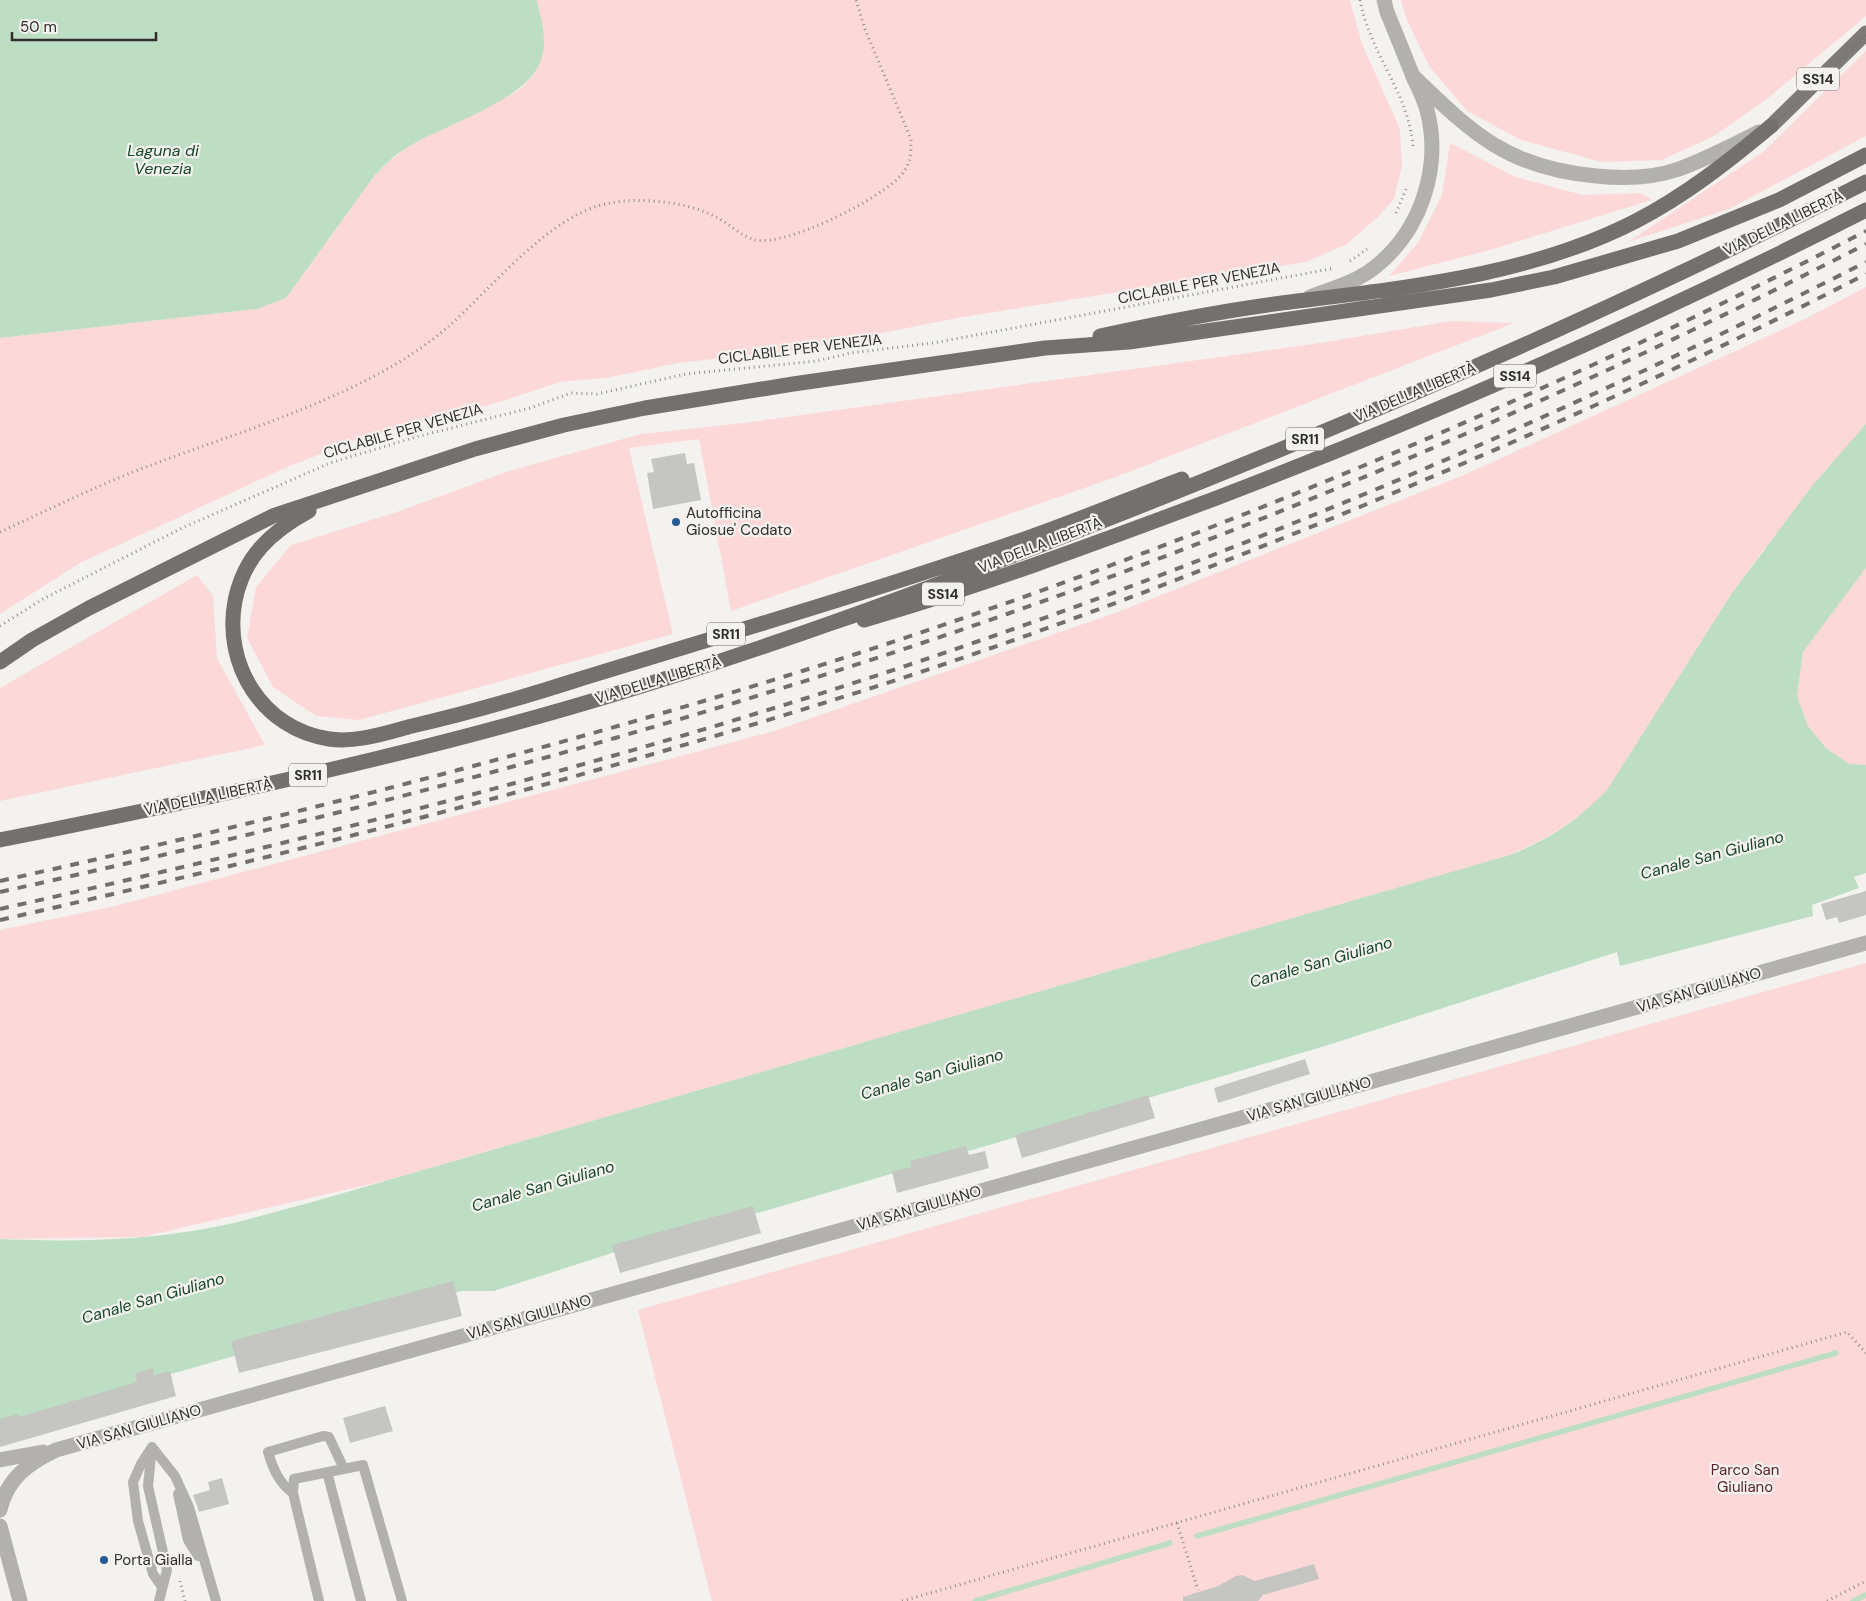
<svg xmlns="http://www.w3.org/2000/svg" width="1866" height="1601" font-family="'DM Sans',sans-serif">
<rect width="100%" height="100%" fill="#f4f2ee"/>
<path fill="#fcd8d9" d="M537 0H1350L1362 44 1400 129 1402 166 1394 199 1379 216 1347 244 1306 262 957 318 803 349 678 363 606 378 560 382 500 402 356 440 285 468 80 563 0 614V338L257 309 286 298 375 175C413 134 471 117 519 90 552 62 544 37 537 0Z
M1401 0H1866V16L1767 99 1714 136 1662 160 1601 162 1521 140 1467 111 1429 66 1406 18Z
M1866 51V136L1729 209 1628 242 1763 152Z
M1450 143 1516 177 1583 195 1641 193 1652 200 1490 250 1389 276 1418 243 1442 195Z
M1866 287V425L1761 553 1732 593 1607 791C1571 826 1548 839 1501 858L388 1180 142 1237 0 1239V930L115 906 771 732 1118 612 1464 475 1805 319Z
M1451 321 1514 323 1113 478 731 611 699 439 629 448 673 634 359 720 316 716 273 687 247 638 256 587 291 545 394 513 509 471 641 434 744 423 1320 343Z
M1866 568V765L1849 764 1826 748 1808 726 1797 696 1803 652Z
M197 575 213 596 217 658 265 745 0 801V688Z
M1866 963V1601H712L638 1310Z"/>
<path fill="#bedec4" d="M0 0H537C541 20 548 40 541 60 528 101 442 125 407 148 394 155 385 165 375 175L286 298 257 309 0 338Z
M1866 424V568L1803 652 1797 696 1808 726 1826 748 1849 764 1866 765V873L1854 877 1859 888 1812 905 1813 916 1620 966 1617 952 1325 1046 765 1211 612 1253 494 1291H462L0 1423V1239C70 1242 140 1241 209 1228 243 1222 276 1211 309 1203L1510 855C1552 838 1575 822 1607 790L1732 593 1812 486Z"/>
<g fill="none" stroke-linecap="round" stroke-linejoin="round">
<path stroke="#bedec4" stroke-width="5.5" d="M1197 1536 1836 1353
M975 1601 1170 1543
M1853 1601 1866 1595"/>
</g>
<path fill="#c5c6c2" d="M685 453 687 464 694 463 701 500 653 509 647 473 654 472 651 459Z
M1866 891V915L1839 923 1837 917 1826 920 1821 904Z
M1305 1059 1310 1074 1218 1103 1214 1088Z
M1148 1095 1155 1118 1022 1158 1015 1135Z
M966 1146 969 1155 985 1151 989 1168 897 1193 892 1172 912 1167 910 1161Z
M753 1206 761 1233 620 1273 612 1245Z
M453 1281 462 1316 239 1373 231 1341Z
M153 1368 154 1375 170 1371 176 1396 0 1447V1419L18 1414 19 1417 137 1382 135 1373Z
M385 1406 393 1431 350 1443 343 1418Z
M222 1478 229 1504 199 1512 193 1495 210 1490 208 1482Z
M1314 1564 1319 1579 1263 1595 1258 1601H1183V1597L1218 1586 1236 1576 1242 1575 1255 1581Z"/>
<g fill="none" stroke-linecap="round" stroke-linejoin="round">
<path stroke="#908f8c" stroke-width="3" stroke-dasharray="1 4" stroke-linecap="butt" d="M1360 0C1370 54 1408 91 1413 146
M1396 213 1407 187
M1350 261 1367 249
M0 532C48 510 96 486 146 467 243 430 369 395 448 327 492 288 551 213 610 203 640 197 688 202 714 216 727 222 741 236 755 240 786 247 883 198 902 174 911 163 911 153 911 139L865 29 856 0
M0 626 43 599 182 528 330 463 416 437 530 408 571 393 597 394 686 374 816 361 851 353 933 343 1335 268
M1177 1523 1198 1590
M180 1581 185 1601
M902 1601 1847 1332 1866 1353
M1827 1601 1866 1581"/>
<path stroke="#b2b1b0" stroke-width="10" d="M152 1447 175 1476 189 1507 216 1601
M152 1447 148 1486 167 1570 159 1601
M152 1447 141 1464 133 1482 138 1521 153 1574 162 1587
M327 1472 361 1601
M293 1493C279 1483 273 1469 268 1452L323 1436 329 1437 344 1469
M178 1494 188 1540 198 1556
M319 1601 293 1493 294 1479 363 1465 402 1601"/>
<path stroke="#b2b1b0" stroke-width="15" d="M1414 77C1474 135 1509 168 1596 176 1624 179 1653 178 1679 169 1707 159 1733 145 1759 132
M1310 297C1331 289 1357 282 1375 267 1421 231 1442 167 1427 110 1424 100 1419 89 1414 79 1405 56 1396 34 1387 12L1384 0
M0 1460 43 1452
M0 1510C7 1478 29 1463 56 1450L1866 943
M0 1526 20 1601"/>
<path stroke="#7d7a78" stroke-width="15" d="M1771 126 1866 33"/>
<path stroke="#74706e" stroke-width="15" d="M1100 336C1160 323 1221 311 1282 303 1402 288 1527 277 1636 221 1686 195 1729 161 1771 126
M309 511C271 532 244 556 235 601 223 664 262 729 329 739 356 743 385 733 412 726 469 713 524 697 580 679 730 633 881 589 1030 537 1081 519 1131 498 1182 479
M864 620C982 586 1099 542 1214 499 1436 414 1654 318 1866 210
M0 662 32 640 89 608 275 515 475 449 564 425 645 408 793 384 1045 348 1129 342 1491 290 1554 277 1678 241 1779 200 1866 155
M0 840C205 799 411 756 612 695 786 643 958 578 1128 511 1379 412 1626 304 1866 182"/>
<path stroke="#72706e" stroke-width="1" d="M0 658C202 524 436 442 673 399 795 377 919 366 1042 346 1102 337 1161 324 1221 314 1357 292 1496 286 1623 229 1720 186 1792 107 1866 35
M0 844 217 802 388 761 614 700 997 577 1157 521 1340 452 1475 396 1646 318 1866 211"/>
<path stroke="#72706e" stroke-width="4" stroke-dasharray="9 9" stroke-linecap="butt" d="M0 881C288 817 575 744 856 654 1203 541 1542 399 1866 231
M0 892C340 817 678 729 1007 614 1301 511 1589 386 1866 244
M0 909C291 844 582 771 866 679 1209 567 1545 426 1866 262
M0 920C291 854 581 780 865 690 998 648 1129 599 1258 548 1465 466 1669 376 1866 274"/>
</g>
<g fill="#245a92" stroke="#f4f2ee" stroke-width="2">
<circle cx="676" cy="522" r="5"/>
<circle cx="104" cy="1560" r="5"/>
</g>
<g text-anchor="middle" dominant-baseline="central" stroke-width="4.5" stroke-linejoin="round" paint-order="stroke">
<g fill="#f4f2ee" stroke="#696866" stroke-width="1">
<rect x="1797" y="67.5" width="42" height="23" rx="4"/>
<rect x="1494" y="364.5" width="42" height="23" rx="4"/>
<rect x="1286" y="427.5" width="38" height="23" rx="4"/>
<rect x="922" y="582.5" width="42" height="23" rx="4"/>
<rect x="707" y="622.5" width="38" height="23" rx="4"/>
<rect x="289" y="763.5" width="38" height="23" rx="4"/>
</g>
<g font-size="14" font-weight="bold" fill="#2e2d2c">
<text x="1818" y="79">SS14</text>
<text x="1515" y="376">SS14</text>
<text x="1305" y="439">SR11</text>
<text x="943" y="594">SS14</text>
<text x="726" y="634">SR11</text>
<text x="308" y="775">SR11</text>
</g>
<g font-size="15" fill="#2e2d2c" stroke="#f4f2ee">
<text transform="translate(1783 223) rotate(-26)">VIA DELLA LIBERTÀ</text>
<text transform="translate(1199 283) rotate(-11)">CICLABILE PER VENEZIA</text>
<text transform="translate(800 349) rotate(-7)">CICLABILE PER VENEZIA</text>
<text transform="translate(1415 392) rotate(-23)">VIA DELLA LIBERTÀ</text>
<text transform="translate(403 431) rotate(-16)">CICLABILE PER VENEZIA</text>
<text transform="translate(1040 545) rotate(-21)">VIA DELLA LIBERTÀ</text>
<text transform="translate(658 680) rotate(-17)">VIA DELLA LIBERTÀ</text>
<text transform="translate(208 797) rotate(-12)">VIA DELLA LIBERTÀ</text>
<text transform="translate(1699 990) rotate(-16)">VIA SAN GIULIANO</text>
<text transform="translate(1309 1099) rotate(-16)">VIA SAN GIULIANO</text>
<text transform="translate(919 1208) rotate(-16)">VIA SAN GIULIANO</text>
<text transform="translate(529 1317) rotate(-16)">VIA SAN GIULIANO</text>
<text transform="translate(139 1427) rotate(-16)">VIA SAN GIULIANO</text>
</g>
<g font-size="15" fill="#2e2d2c" stroke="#f4f2ee" text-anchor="start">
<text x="686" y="513">Autofficina<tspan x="686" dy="17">Giosue' Codato</tspan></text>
<text x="114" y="1560">Porta Gialla</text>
</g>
<g font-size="15" fill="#582228" stroke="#f4f2ee">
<text x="1745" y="1470">Parco San<tspan x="1745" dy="17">Giuliano</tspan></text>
</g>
<g font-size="16" font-style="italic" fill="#144624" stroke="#f4f2ee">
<text x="163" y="150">Laguna di<tspan x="163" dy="18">Venezia</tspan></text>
<text transform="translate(1712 855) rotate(-15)">Canale San Giuliano</text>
<text transform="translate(1321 962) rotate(-16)">Canale San Giuliano</text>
<text transform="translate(932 1074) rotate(-16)">Canale San Giuliano</text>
<text transform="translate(543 1186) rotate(-16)">Canale San Giuliano</text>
<text transform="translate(153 1298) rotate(-16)">Canale San Giuliano</text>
</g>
</g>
<path d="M12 32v8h144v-8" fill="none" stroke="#2e2d2c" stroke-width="2.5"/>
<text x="20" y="32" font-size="15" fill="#2e2d2c" stroke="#f4f2ee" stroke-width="4" paint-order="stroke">50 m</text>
</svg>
